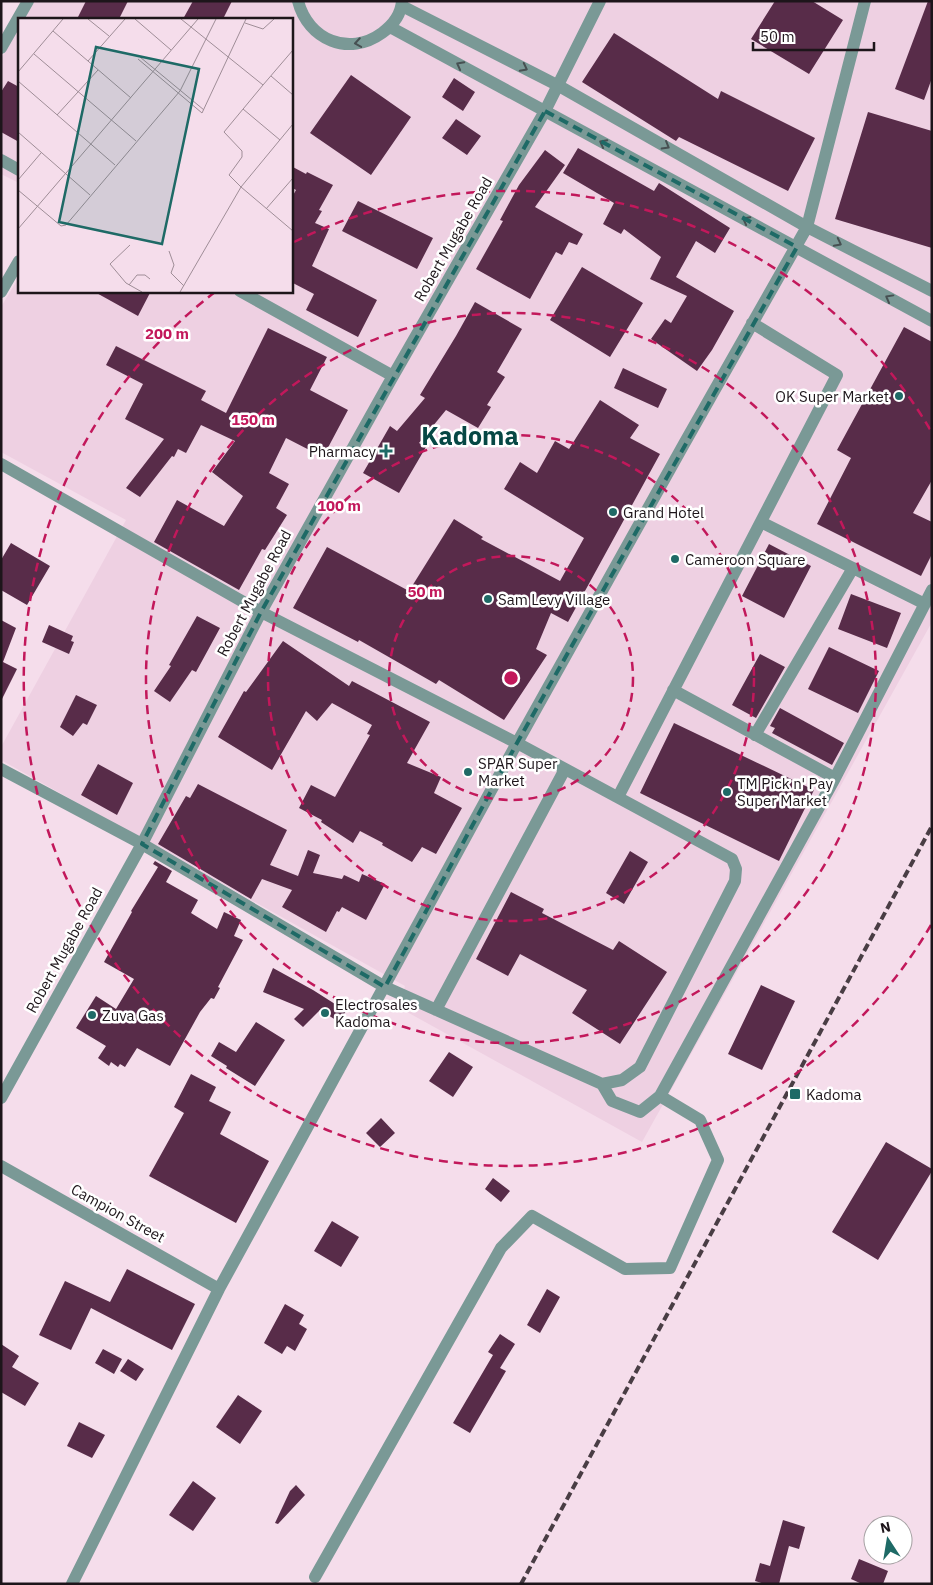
<svg xmlns="http://www.w3.org/2000/svg" width="933" height="1585" font-family="'IBM Plex Sans',sans-serif">
<rect width="100%" height="100%" fill="#f5ddeb"/>
<path fill="#eed0e2" d="M33 1H932V622L642 1142 398 1007 405 986 1 760V747L126 520 1 452V307L19 277V291H291V19H23Z
M19 27V183L1 174V59Z"/>
<path fill="#582c49" d="M86 1H128L119 19H77Z
M193 1H232L223 19H183Z
M775 1H812L843 20 809 74 751 39Z
M928 1H932V78L924 100 895 89Z
M614 33 718 99 721 91 815 138 788 191 679 137 676 141 582 82Z
M351 75 411 117 371 175 310 133Z
M454 78 475 92 463 111 442 97Z
M8 81 19 87V142L1 132V92Z
M868 112 932 131V248L835 219Z
M456 119 481 136 467 155 442 138Z
M578 148 654 191 659 183 730 228 715 253 696 241 676 277 734 311 712 350 697 371 651 339 665 319 671 323 687 296 650 279 661 257 624 229 621 234 603 224 614 203 563 173Z
M545 150 565 165 535 207 583 234 577 245 569 242 562 255 556 252 530 299 476 269 503 221 500 220 519 185Z
M291 166 306 174 307 172 333 185 319 210 322 211 315 223 329 229 312 266 377 300 358 337 306 310 314 294 291 282V199L296 190 291 187Z
M358 201 433 238 417 269 342 231Z
M582 267 643 303 610 357 550 320Z
M93 291H151L138 316Z
M475 302 522 329 497 372 505 377 487 405 491 407 478 428 446 410 419 443 426 447 399 493 363 473 390 426 397 431 425 398 420 395 456 336Z
M904 327 932 342V480L913 513 932 522V554L921 576 817 524 851 458 837 450Z
M268 328 327 357 310 390 348 410 323 457 286 438 269 473 289 484 276 508 287 515 265 550 262 549 239 590 154 542 177 500 224 526 243 496 212 472 235 441 201 425 186 453 178 449 174 457 172 456 140 497 126 488 164 439 125 419 143 384 106 365 116 346 206 391 201 400 226 413Z
M623 368 667 389 658 408 614 388Z
M600 400 639 425 630 438 660 454 568 622 551 613 536 649 547 655 504 720 439 680 436 684 359 640 358 642 293 608 327 547 409 591 454 519 483 537 481 539 560 581 584 538 504 489 520 462 537 473 555 441 569 449Z
M11 543 50 566 27 605 1 590V560Z
M769 544 811 566 784 618 742 596Z
M851 594 901 613 887 648 838 629Z
M197 616 220 628 196 672 192 670 170 702 154 691 171 666 169 665Z
M1 620 16 628 3 662 17 669 1 701Z
M49 625 73 636 71 641 74 642 69 654 42 642Z
M283 641 349 686 352 681 430 722 407 763 441 777 434 793 462 808 436 854 422 847 412 862 382 845 383 843 360 831 353 843 321 822 322 820 299 808 311 785 335 797 370 735 367 734 372 725 332 703 317 721 306 711 272 770 218 737 244 691 246 692Z
M829 647 879 671 858 713 808 689Z
M760 654 785 667 756 718 732 705Z
M76 695 97 705 87 725 83 723 73 736 60 727Z
M780 708 844 743 832 765 772 733 775 728 770 726Z
M674 723 814 790 779 861 640 793Z
M98 764 133 783 117 815 81 795Z
M198 784 287 830 270 865 298 876 308 850 320 855 313 873 342 879 344 875 359 882 362 874 385 884 366 920 342 907 339 912 337 911 326 932 282 907 292 890 262 879 251 899 158 844 186 796 190 798Z
M630 851 648 862 624 904 606 893Z
M155 861 172 871 166 882 198 900 191 913 217 929 224 912 241 920 234 936 243 940 218 987 220 988 214 999 211 998 200 1012 170 1066 137 1048 125 1067 120 1064 118 1067 111 1062 109 1066 98 1058 106 1046 76 1028 96 996 116 1009 134 979 104 962 132 912 131 911 158 867 153 864Z
M511 892 544 909 542 913 613 950 619 941 667 972 620 1044 572 1013 587 990 520 954 508 976 476 959Z
M273 968 313 990 346 1011 339 1022 320 1010 303 1027 294 1019 304 1009 263 992Z
M761 985 795 1001 762 1070 728 1054Z
M256 1022 285 1040 255 1086 226 1068 227 1066 211 1056 219 1042 236 1052Z
M449 1052 473 1067 453 1097 429 1081Z
M191 1074 216 1087 209 1101 231 1112 220 1134 269 1161 236 1223 149 1176 184 1113 174 1107Z
M381 1118 395 1133 380 1147 366 1133Z
M886 1142 932 1169V1171L878 1260 832 1232Z
M493 1178 510 1191 501 1202 485 1189Z
M332 1221 359 1237 341 1267 314 1251Z
M127 1269 195 1304 172 1350 91 1308 71 1350 39 1335 65 1281 110 1302Z
M547 1289 560 1297 540 1333 527 1325Z
M285 1304 304 1315 299 1324 307 1329 295 1351 287 1346 282 1354 264 1343Z
M500 1334 515 1344 500 1368 506 1371 470 1433 453 1423 493 1355 488 1352Z
M1 1344 19 1356 12 1367 39 1383 25 1406 1 1392Z
M103 1349 122 1359 114 1374 95 1363Z
M128 1359 144 1369 136 1381 120 1371Z
M238 1395 262 1411 240 1444 216 1427Z
M79 1422 105 1435 92 1458 67 1446Z
M193 1481 216 1498 193 1531 169 1515Z
M296 1485 305 1495 278 1524 275 1523 290 1491Z
M783 1520 805 1527 799 1549 789 1546 779 1584H765L755 1581 760 1563 770 1566Z
M859 1559 888 1571 883 1584H862L851 1579Z"/>
<g fill="none" stroke-linecap="round" stroke-linejoin="round">
<path stroke="#7a9996" stroke-width="12" d="M298 1C308 40 349 57 382 33 393 25 401 15 402 1
M402 6 559 86 807 227 932 291
M390 27 932 321
M1 48 28 1
M1 160 19 170
M240 291 393 376
M1 292 19 261
M1 464 261 612 517 743 732 859 736 869 735 881 640 1067 622 1080 602 1084 385 987 142 844 1 769
M761 522 925 604
M673 690 835 778
M755 735 853 568
M618 797 837 375 752 323
M436 1010 565 769
M602 1084 612 1101 640 1112 660 1096 835 778 932 590
M1 1098 142 844 261 612 393 376 545 111 600 1
M1 1166 219 1289
M315 1577 501 1248 532 1216 625 1269 670 1268 718 1160 700 1120 660 1096
M72 1584 219 1289 517 743 684 444 807 227 865 1"/>
<path stroke="#493d44" stroke-width="4" stroke-dasharray="8 4" stroke-linecap="butt" d="M521 1584 932 826"/>
</g>
<defs><path id="oneway-chevron" d="M-2-3.5L2.5 0L-2 3.5" fill="none" stroke-width="1.6" stroke-linecap="round" stroke-linejoin="round" transform="scale(1.25)"/></defs>
<g stroke="#475052">
<use href="#oneway-chevron" transform="translate(358 43) rotate(171)"/>
<use href="#oneway-chevron" transform="translate(460 65) rotate(-152)"/>
<use href="#oneway-chevron" transform="translate(524 68) rotate(27)"/>
<use href="#oneway-chevron" transform="translate(603 143) rotate(-152)"/>
<use href="#oneway-chevron" transform="translate(666 146) rotate(30)"/>
<use href="#oneway-chevron" transform="translate(746 220) rotate(-152)"/>
<use href="#oneway-chevron" transform="translate(838 243) rotate(27)"/>
<use href="#oneway-chevron" transform="translate(889 298) rotate(-151)"/>
</g>
<path fill="none" stroke="#1e6a66" stroke-width="4" stroke-dasharray="10 6" stroke-linejoin="round" d="M545 111 797 247 517 743 385 987 142 844 261 612Z"/>
<g fill="none" stroke="#c2185b" stroke-width="2.5" stroke-dasharray="9 6">
<circle cx="511" cy="678" r="122"/>
<circle cx="511" cy="678" r="243"/>
<circle cx="511" cy="678" r="365"/>
<path d="M931 925A487 487 0 1 1 215 292M294 242A487 487 0 0 1 931 431"/>
</g>
<g fill="#1e6a66" stroke="#fff" stroke-width="2">
<circle cx="899" cy="396" r="5"/>
<path d="M383.5 443.5h5v5h5v5h-5v5h-5v-5h-5v-5h5z"/>
<circle cx="613" cy="512" r="5"/>
<circle cx="675" cy="559" r="5"/>
<circle cx="488" cy="599" r="5"/>
<circle cx="468" cy="772" r="5"/>
<circle cx="727" cy="792" r="5"/>
<circle cx="325" cy="1013" r="5"/>
<circle cx="92" cy="1015" r="5"/>
<rect x="789" y="1088" width="12" height="12" rx="2.5"/>
</g>
<g text-anchor="middle" dominant-baseline="central" stroke-width="5" stroke-linejoin="round" paint-order="stroke">
<g font-size="15" fill="#1d151a" stroke="#fff">
<text transform="translate(453 239) rotate(-60)">Robert Mugabe Road</text>
<text transform="translate(254 593) rotate(-62)">Robert Mugabe Road</text>
<text transform="translate(64 950) rotate(-61)">Robert Mugabe Road</text>
<text transform="translate(118 1213) rotate(29)">Campion Street</text>
</g>
<g font-size="15" fill="#1d151a" stroke="#fff" text-anchor="start">
<text x="889" y="396" text-anchor="end">OK Super Market</text>
<text x="376" y="451" text-anchor="end">Pharmacy</text>
<text x="623" y="512">Grand Hotel</text>
<text x="685" y="559">Cameroon Square</text>
<text x="498" y="599">Sam Levy Village</text>
<text x="478" y="763">SPAR Super<tspan x="478" dy="17">Market</tspan></text>
<text x="737" y="783">TM Pick n' Pay<tspan x="737" dy="17">Super Market</tspan></text>
<text x="335" y="1004">Electrosales<tspan x="335" dy="17">Kadoma</tspan></text>
<text x="102" y="1015">Zuva Gas</text>
<text x="806" y="1094">Kadoma</text>
</g>
<g font-size="25" font-weight="bold" fill="#064744" stroke="#fff">
<text x="470" y="435">Kadoma</text>
</g>
</g>
<g transform="translate(18 18)">
<rect width="275" height="275" fill="#f5ddeb"/>
<path fill="none" stroke="#9f8d97" stroke-width="1" d="M70 1 91 18M117 1 153 32M163 1 245 67 206 114 224 133V139L211 157 223 169M227 5 245 11 256 1M35 13 113 80M16 36 118 123M122 39 186 92M120 41 184 95 228 1M70 43 107 1M0 54 45 1M253 58 275 77M0 63 97 147M245 67 275 32M225 91 262 122M39 97 80 52M0 114 72 177M0 162 23 135M223 169 275 213M0 172 43 208 48 207 162 73 198 1M248 191 275 160M0 211 180 1M112 227 92 246 108 265 124 274M151 233 156 247 153 255 166 268M111 267 119 257H127L132 261M162 274 223 169 275 106"/>
<path fill="#1e6a66" fill-opacity="0.15" stroke="#1e6a66" stroke-width="2.5" d="M78 29 181 51 144 226 41 204Z"/>
<rect width="275" height="275" fill="none" stroke="#1d151a" stroke-width="2.5"/>
</g>
<circle cx="511" cy="678" r="8" fill="#c2185b" stroke="#fff" stroke-width="2.5"/>
<g font-size="15" text-anchor="middle" font-weight="bold" fill="#c2185b" stroke="#fff" stroke-width="5" stroke-linejoin="round" paint-order="stroke">
<text x="167" y="339">200 m</text>
<text x="253" y="425">150 m</text>
<text x="339" y="511">100 m</text>
<text x="425" y="597">50 m</text>
</g>
<rect width="933" height="1585" fill="none" stroke="#1d151a" stroke-width="5"/>
<g transform="translate(888 1540) rotate(348)"><circle r="24" fill="#ffffff" stroke="#a5a1a3"/>
<path d="M0-4L9 19L0 12L-9 19Z" fill="#1e6a66"/>
<text y="-8" font-size="14" font-weight="bold" text-anchor="middle" fill="#1d151a">N</text>
</g>
<path d="M753 42v8h121v-8" fill="none" stroke="#1d151a" stroke-width="2.5"/>
<text x="760" y="42" font-size="15" fill="#1d151a" stroke="#ffffff" stroke-width="4" paint-order="stroke">50 m</text>
</svg>
